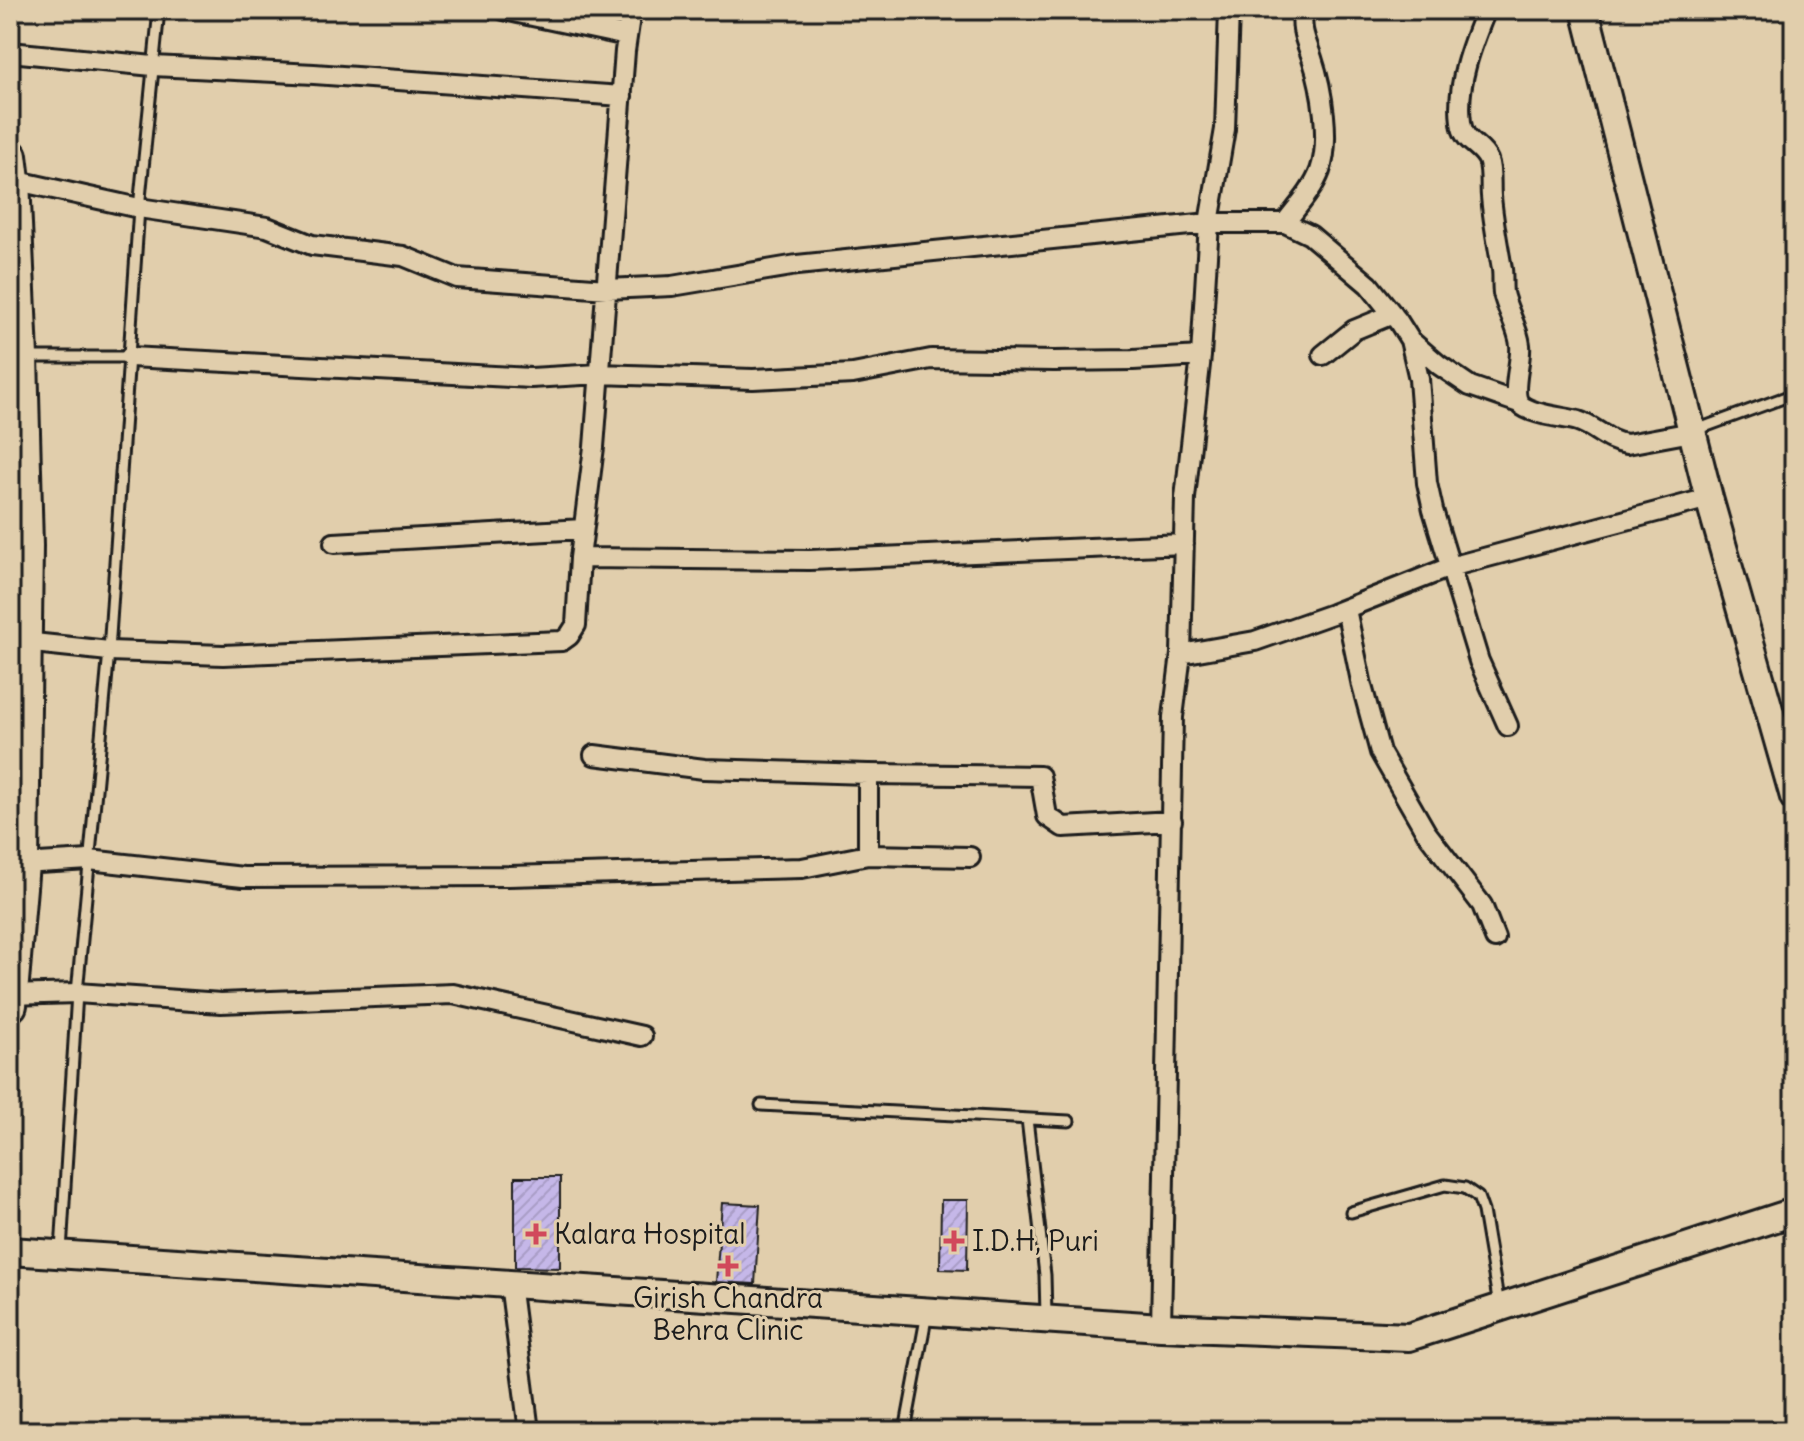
<svg xmlns="http://www.w3.org/2000/svg" width="1804" height="1441" font-family="Delius,sans-serif">
<defs>
<pattern id="building-hatch" width="6" height="6" patternUnits="userSpaceOnUse" patternTransform="scale(2)"><rect width="6" height="6" fill="#c5b7e8"/><path d="M-1 1l2-2M0 6l6-6M5 7l2-2" fill="none" stroke="#a99dc6"/></pattern>
</defs>
<rect width="100%" height="100%" fill="#e1ceac"/>
<filter id="ink" filterUnits="userSpaceOnUse"><feTurbulence type="fractalNoise" baseFrequency=".0125" numOctaves="2"/><feDisplacementMap in="SourceGraphic" scale="16" xChannelSelector="R" yChannelSelector="G"/><feConvolveMatrix kernelMatrix="1 2 1 2 8 2 1 2 1" color-interpolation-filters="sRGB"/></filter>
<g filter="url(#ink)">
<path fill="url(#building-hatch)" stroke="#1c1c1c" stroke-width="2" d="M515 1177H560V1268L515 1267Z
M941 1200H968L967 1270 940 1269Z
M722 1203 760 1205 755 1284 716 1282Z"/>
<g fill="none" stroke-linecap="round" stroke-linejoin="round">
<g stroke="#1c1c1c" stroke-width="15">
<path id="service" d="M25 357H130
M1696 430 1794 394
M761 1105 1069 1121
M1027 1119 1045 1275 1046 1316
M1351 1212 1445 1185 1465 1188 1478 1197 1483 1211 1499 1305
M61 1251 77 993 109 651 139 208 159 10
M905 1431 927 1313"/>
</g>
<g stroke="#1c1c1c" stroke-width="24">
<path id="minor" d="M504 10 627 36
M1486 10C1472 44 1456 84 1461 122 1463 143 1481 144 1488 160 1492 170 1490 185 1491 196 1493 221 1498 245 1502 269 1503 277 1502 285 1503 293 1507 311 1518 327 1520 345 1522 361 1510 393 1520 404 1531 415 1564 417 1578 421 1596 427 1607 442 1627 444L1692 432
M10 52 153 66 314 74 622 96
M13 180 139 208 267 227 312 245 403 256 457 278 607 289 672 286 797 265 1209 223H1285L1310 235 1369 285 1398 321 1410 340 1419 379 1427 483 1433 510 1479 661 1508 726
M1285 223C1297 207 1313 190 1320 171 1331 141 1322 88 1312 58 1307 43 1298 26 1305 10
M1410 340 1439 365 1470 386 1519 403
M1323 355 1354 330 1393 314
M130 357 531 378 599 374 753 379 853 374 931 359 1054 361 1133 360 1201 356
M334 543 583 529
M580 558 810 560 1184 544
M1346 609 1362 686 1380 752 1426 832 1482 905 1495 938
M24 642 109 651 223 655 562 641 569 636 576 625 580 558 594 447 625 51 631 10
M1181 654 1255 641 1332 614 1450 567 1709 498
M594 755 704 769 868 774 1040 776 1047 816 1063 827 1172 821
M868 855V774
M22 864 89 860 243 877 509 876 802 868 868 855 970 857
M10 995 77 993 221 1003 453 994 642 1036
M510 1283 529 1431
M1161 1327 1173 717 1181 654 1185 498 1201 356 1209 223 1225 129 1229 10"/>
</g>
<g stroke="#1c1c1c" stroke-width="32">
<path id="secondary" d="M1585 10 1709 498 1794 797
M10 1251 1161 1327 1409 1337 1794 1212"/>
</g>
<g stroke="#1c1c1c" stroke-width="38">
<path id="trunk" d="M10 156 13 180 21 356 26 546 22 864 10 1005"/>
</g>
<use href="#service" stroke="#e1ceac" stroke-width="9"/>
<use href="#minor" stroke="#e1ceac" stroke-width="18"/>
<use href="#secondary" stroke="#e1ceac" stroke-width="26"/>
<use href="#trunk" stroke="#e1ceac" stroke-width="32"/>
</g>
</g>
<g fill="#d1495b" stroke="#e1ceac" stroke-width="3">
<path d="M532 1222h8v8h8v8h-8v8h-8v-8h-8v-8h8z"/>
<path d="M950 1229h8v8h8v8h-8v8h-8v-8h-8v-8h8z"/>
<path d="M724 1254h8v8h8v8h-8v8h-8v-8h-8v-8h8z"/>
</g>
<g text-anchor="middle" dominant-baseline="central" stroke-width="6" stroke-linejoin="round" paint-order="stroke">
<g font-size="28" fill="#1c1c1c" stroke="#e1ceac" text-anchor="start">
<text x="554" y="1234">Kalara Hospital</text>
<text x="972" y="1241">I.D.H, Puri</text>
<text x="728" y="1298" text-anchor="middle">Girish Chandra<tspan x="728" dy="32">Behra Clinic</tspan></text>
</g>
</g>
<rect width="1804" height="1441" fill="none" stroke="#e1ceac" stroke-width="40"/>
<rect x="20" y="20" width="1764" height="1401" fill="none" stroke="#1c1c1c" stroke-width="3" filter="url(#ink)"/>
</svg>
